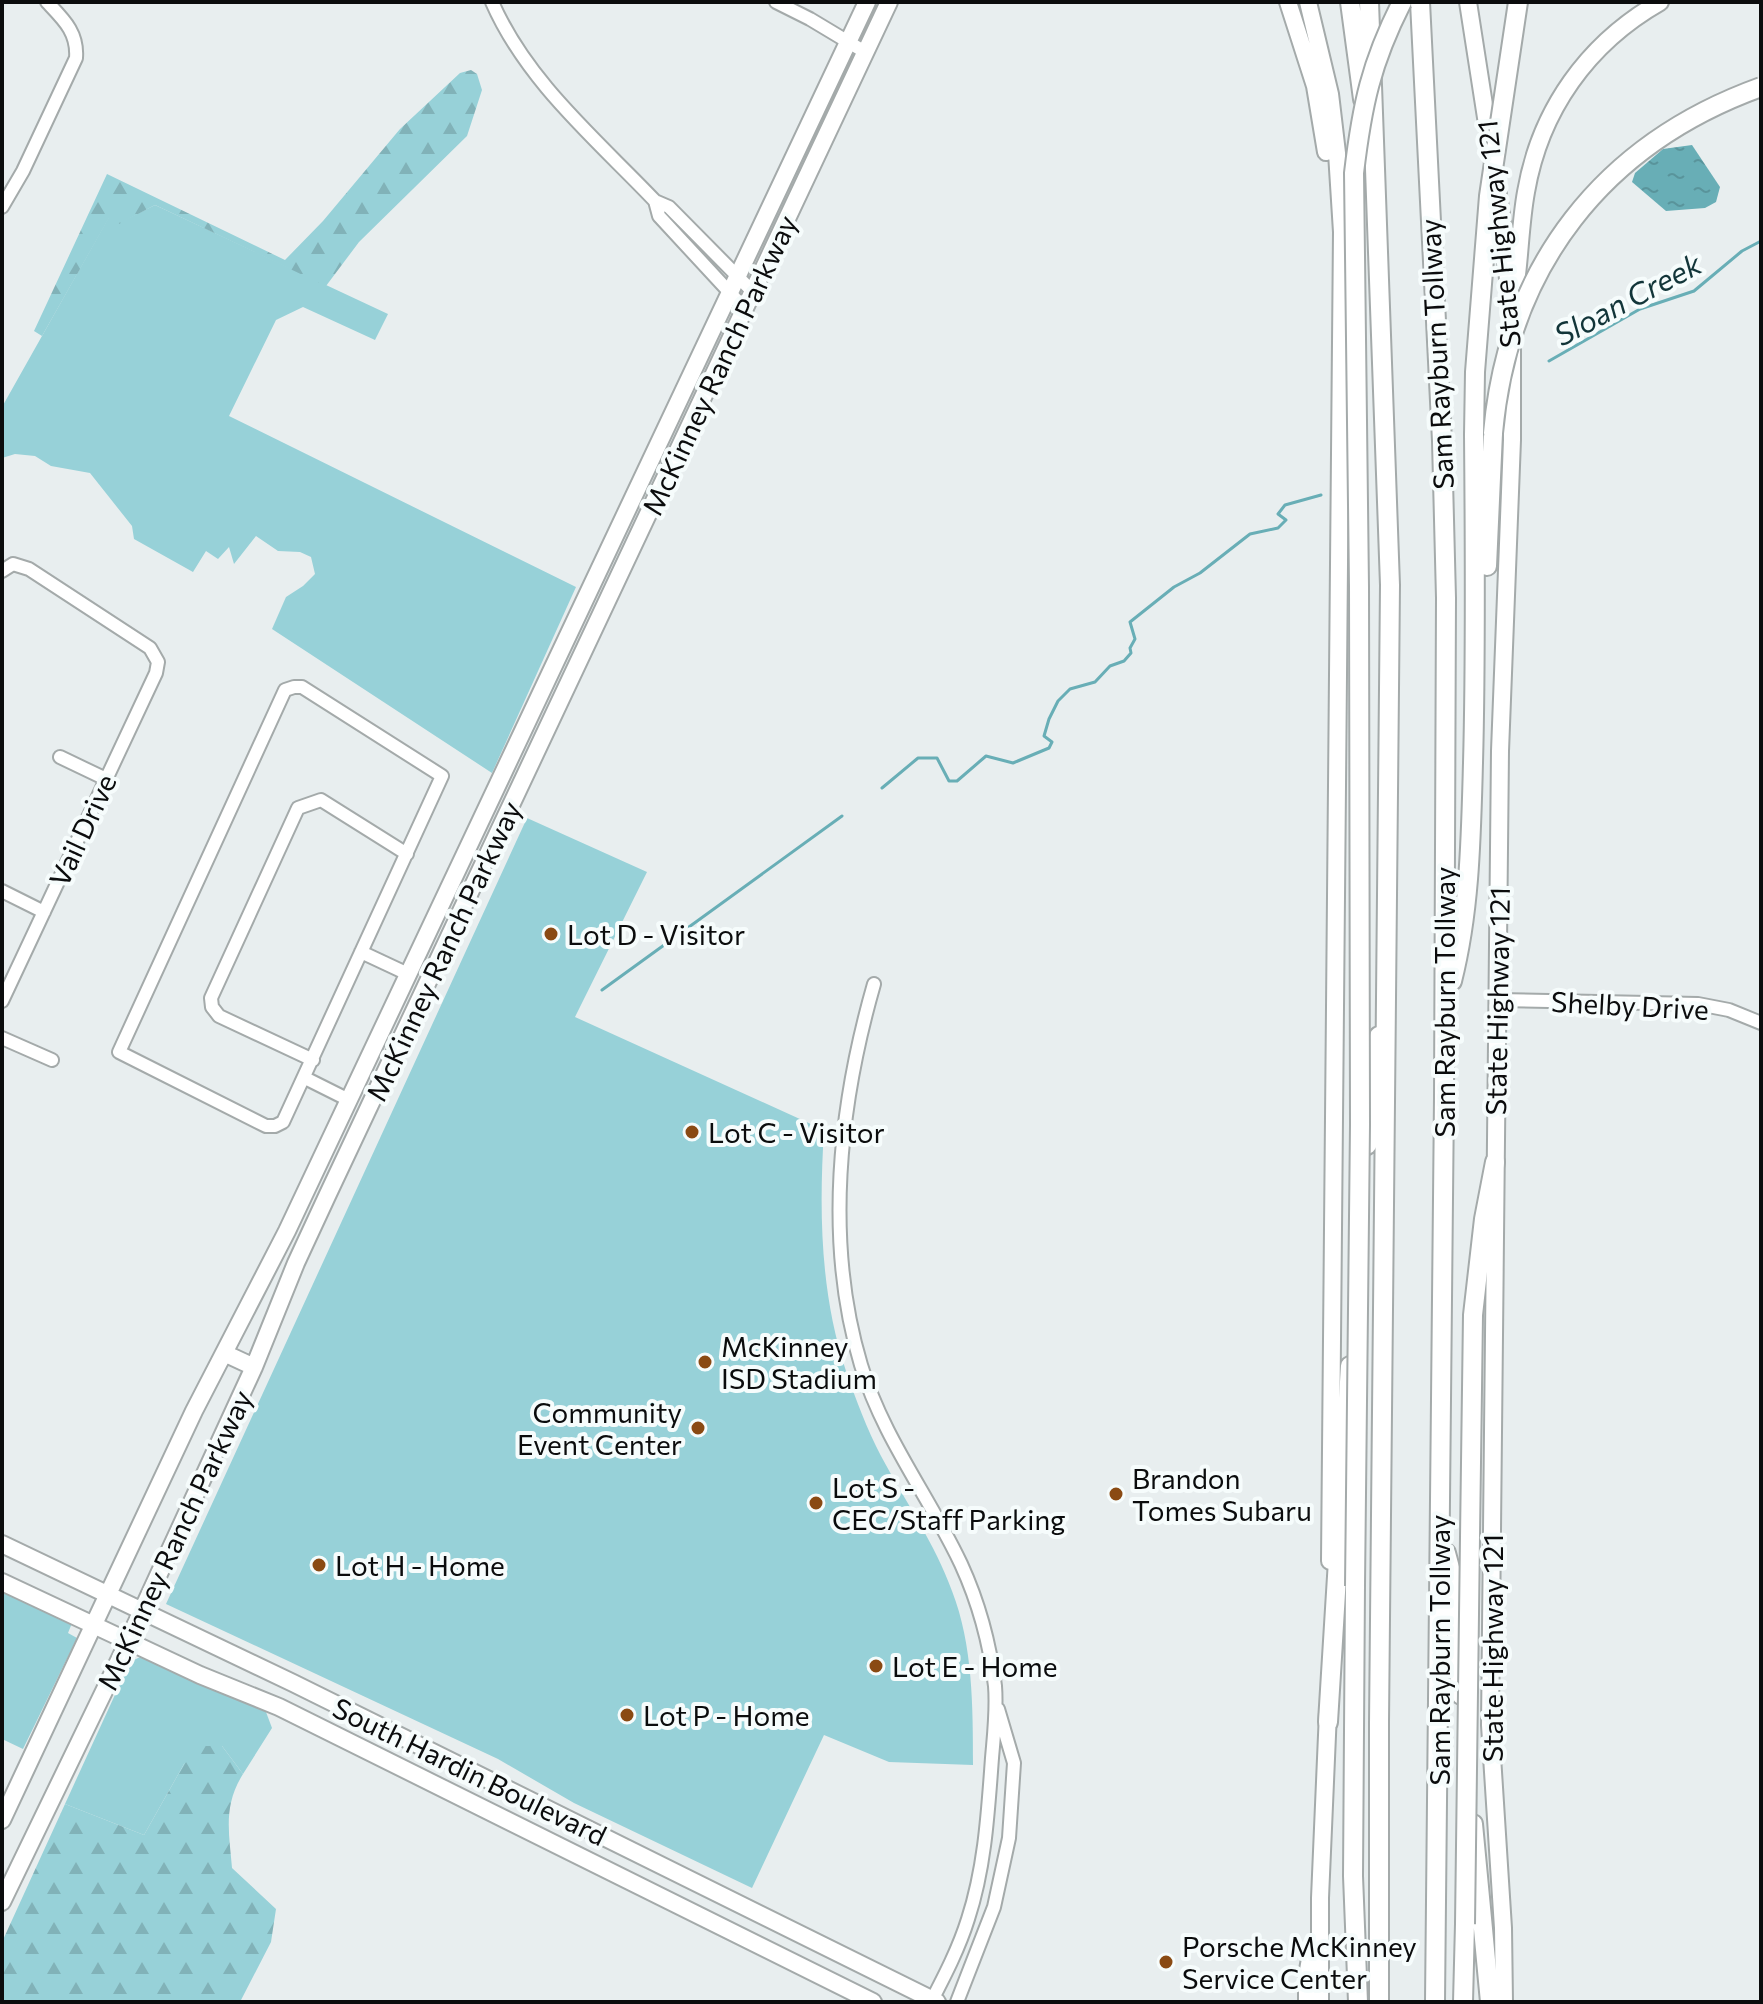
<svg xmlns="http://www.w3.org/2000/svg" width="1763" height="2004" font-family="Commissioner,sans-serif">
<defs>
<pattern id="forest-firs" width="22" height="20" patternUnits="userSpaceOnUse" patternTransform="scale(2)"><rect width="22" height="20" fill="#97d1d8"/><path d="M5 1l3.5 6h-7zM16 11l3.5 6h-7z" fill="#81b2b8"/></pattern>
<pattern id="water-ripples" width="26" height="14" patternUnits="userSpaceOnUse" patternTransform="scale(2)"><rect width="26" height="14" fill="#68aeb6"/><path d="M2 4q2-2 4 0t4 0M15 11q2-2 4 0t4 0" fill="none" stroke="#59949b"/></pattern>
</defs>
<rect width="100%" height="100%" fill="#e8eeef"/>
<path fill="#97d1d8" d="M155 205 388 314 375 340 303 307 276 320 229 416 576 587 492 773 272 629 286 597 303 586 315 574 311 557 300 552 278 551 256 536 234 564 229 547 218 559 206 551 193 572 134 539 132 526 90 473 51 466 35 456 15 454 2 458V407L109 217 119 223Z
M527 818 647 872 575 1017 824 1130C819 1211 820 1293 846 1371 856 1400 867 1429 881 1456 905 1501 934 1542 952 1591 973 1645 973 1707 973 1765L889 1762 824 1735 752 1888 574 1803 498 1759 166 1604Z
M2 1589 72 1623 68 1633 77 1638 23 1749 2 1739Z
M142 1656 266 1712 272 1728 243 1774 222 1746 184 1764 144 1835 65 1804 130 1662Z"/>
<path fill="url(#forest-firs)" d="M471 70 477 74 482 90 467 136 359 242 326 286 155 205 119 224 109 218 42 336 34 331 107 174 285 260 323 221 400 129 460 73Z
M202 1746H222L243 1774C223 1806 229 1832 232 1868L276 1909 271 1942 240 2002H2V1942L65 1804 144 1835 184 1764Z"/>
<path fill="url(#water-ripples)" d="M1692 145 1720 187 1716 202 1705 208 1666 211 1632 182 1635 173 1663 149Z"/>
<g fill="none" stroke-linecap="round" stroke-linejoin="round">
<path stroke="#68aeb6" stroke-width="3" d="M1549 361 1640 309 1694 291 1742 251 1761 241
M882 788 918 758H937L949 781H957L986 756 1013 763 1049 748 1052 742 1044 736 1049 719 1058 701 1070 689 1095 682 1110 666 1124 661 1131 653 1130 648 1135 639 1130 622 1174 587 1200 573 1250 534 1278 528 1286 520 1278 514 1285 505 1321 495
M602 990 842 816"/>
<g stroke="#a4aaaa" stroke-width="16">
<path id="minor" d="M492 2C527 82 596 139 655 201L669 207 753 292
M776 2 810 19 865 52
M655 201 659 216 745 309
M2 207 23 171 76 58C78 32 63 19 47 2
M2 571 13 564 29 569 150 648 158 662 156 673 2 1001
M294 687H302L442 776 283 1122 275 1126H266L119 1052 285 690Z
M60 757 106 779
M2 891 44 912
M361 952 408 974
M874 984C839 1106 824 1242 861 1365 883 1438 929 1496 961 1564 978 1601 990 1645 995 1686 997 1710 994 1734 992 1758 988 1812 985 1867 968 1919 959 1948 945 1975 931 2002
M1497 1000 1698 1004 1729 1010 1761 1023
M2 1038 52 1060
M313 1060 219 1016 212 1007 211 998 298 808 321 800 407 854
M305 1078 349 1100
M957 2002 994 1907 1009 1838 1014 1763 998 1709"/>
</g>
<g stroke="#a4aaaa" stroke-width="20">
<path id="major" d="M1288 2 1315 86 1326 152
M1308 2 1330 94 1337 153 1342 232 1330 1561
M1468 2 1501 214 1512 316V440L1500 751 1490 1725 1503 1928 1504 2002
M1515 290C1520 258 1520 225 1526 192 1540 110 1588 43 1660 2
M224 1353 254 1367
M2 1544 293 1683 937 2002
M2 1582 200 1675 279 1707 873 2002
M2 1820 194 1411 287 1231 867 2
M2 1902 124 1650 254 1367 296 1263 328 1194 889 2
M1307 2002V1976L1312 1947
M1320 2002V1898L1328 1712"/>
</g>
<g stroke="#a4aaaa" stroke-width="22">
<path id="highway" d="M1350 2 1363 99
M1369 2 1390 585 1379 1723V2002
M1420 2 1442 441 1446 598 1444 1098 1435 2002
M1487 566 1493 433
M1452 981C1470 910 1471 836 1473 763 1476 654 1475 544 1474 435
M1367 1145 1374 1060 1379 1036
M1470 1537 1473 1315 1484 1219 1495 1162
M1446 1553 1453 1579 1461 1695
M1355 1586 1353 1876 1358 2002
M1328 1722 1350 1366
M1473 1824 1490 2002
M1463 2002 1465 1924"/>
</g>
<use href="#minor" stroke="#fff" stroke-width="12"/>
<use href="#major" stroke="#fff" stroke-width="16"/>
<use href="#highway" stroke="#fff" stroke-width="18"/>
<g stroke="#a4aaaa" stroke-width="22" stroke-linecap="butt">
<path id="highway-bridge" d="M1493 433C1508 266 1603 144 1761 87
M1474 435 1475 372 1489 196 1518 2
M1355 1586 1360 1125 1359 587 1354 173C1362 105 1371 63 1402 2
M1465 1924 1470 1537"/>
</g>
<use href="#highway-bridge" stroke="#fff" stroke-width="18"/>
</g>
<g fill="#8a4a13" stroke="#f6fcfc" stroke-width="3">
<circle cx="551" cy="934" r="8"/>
<circle cx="692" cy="1132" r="8"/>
<circle cx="705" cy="1362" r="8"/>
<circle cx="698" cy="1428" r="8"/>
<circle cx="1116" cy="1494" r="8"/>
<circle cx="816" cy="1503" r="8"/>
<circle cx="319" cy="1565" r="8"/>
<circle cx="876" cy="1666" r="8"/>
<circle cx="627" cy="1715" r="8"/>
<circle cx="1166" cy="1962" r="8"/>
</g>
<g text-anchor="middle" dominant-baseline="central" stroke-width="8" stroke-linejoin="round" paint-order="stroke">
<g font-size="28" fill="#0b0c0d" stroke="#f6fcfc">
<text transform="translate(1498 234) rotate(-96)">State Highway 121</text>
<text transform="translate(1436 354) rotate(-93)">Sam Rayburn Tollway</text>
<text transform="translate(719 365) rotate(-65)">McKinney Ranch Parkway</text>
<text transform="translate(82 830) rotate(-65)">Vail Drive</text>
<text transform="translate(443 951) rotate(-65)">McKinney Ranch Parkway</text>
<text transform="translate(1497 1001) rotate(-89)">State Highway 121</text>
<text transform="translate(1444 1002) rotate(-90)">Sam Rayburn Tollway</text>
<text transform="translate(1630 1005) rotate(3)">Shelby Drive</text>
<text transform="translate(174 1540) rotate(-65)">McKinney Ranch Parkway</text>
<text transform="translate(1492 1648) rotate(-90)">State Highway 121</text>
<text transform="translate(1439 1650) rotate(-90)">Sam Rayburn Tollway</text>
<text transform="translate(470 1771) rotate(26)">South Hardin Boulevard</text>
</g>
<g font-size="28" fill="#0b0c0d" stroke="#f6fcfc" text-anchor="start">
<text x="567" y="934">Lot D - Visitor</text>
<text x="708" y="1132">Lot C - Visitor</text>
<text x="721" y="1346">McKinney<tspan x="721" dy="32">ISD Stadium</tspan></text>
<text x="682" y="1412" text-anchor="end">Community<tspan x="682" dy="32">Event Center</tspan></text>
<text x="1132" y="1478">Brandon<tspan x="1132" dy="32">Tomes Subaru</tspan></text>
<text x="832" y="1487">Lot S -<tspan x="832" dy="32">CEC/Staff Parking</tspan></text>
<text x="335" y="1565">Lot H - Home</text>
<text x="892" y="1666">Lot E - Home</text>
<text x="643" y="1715">Lot P - Home</text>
<text x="1182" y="1946">Porsche McKinney<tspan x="1182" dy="32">Service Center</tspan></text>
</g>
<g font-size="30" font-style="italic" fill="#123539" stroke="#f6fcfc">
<text transform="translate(1627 298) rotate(-28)">Sloan Creek</text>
</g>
</g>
<rect width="1763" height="2004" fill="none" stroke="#0b0c0d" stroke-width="8"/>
</svg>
